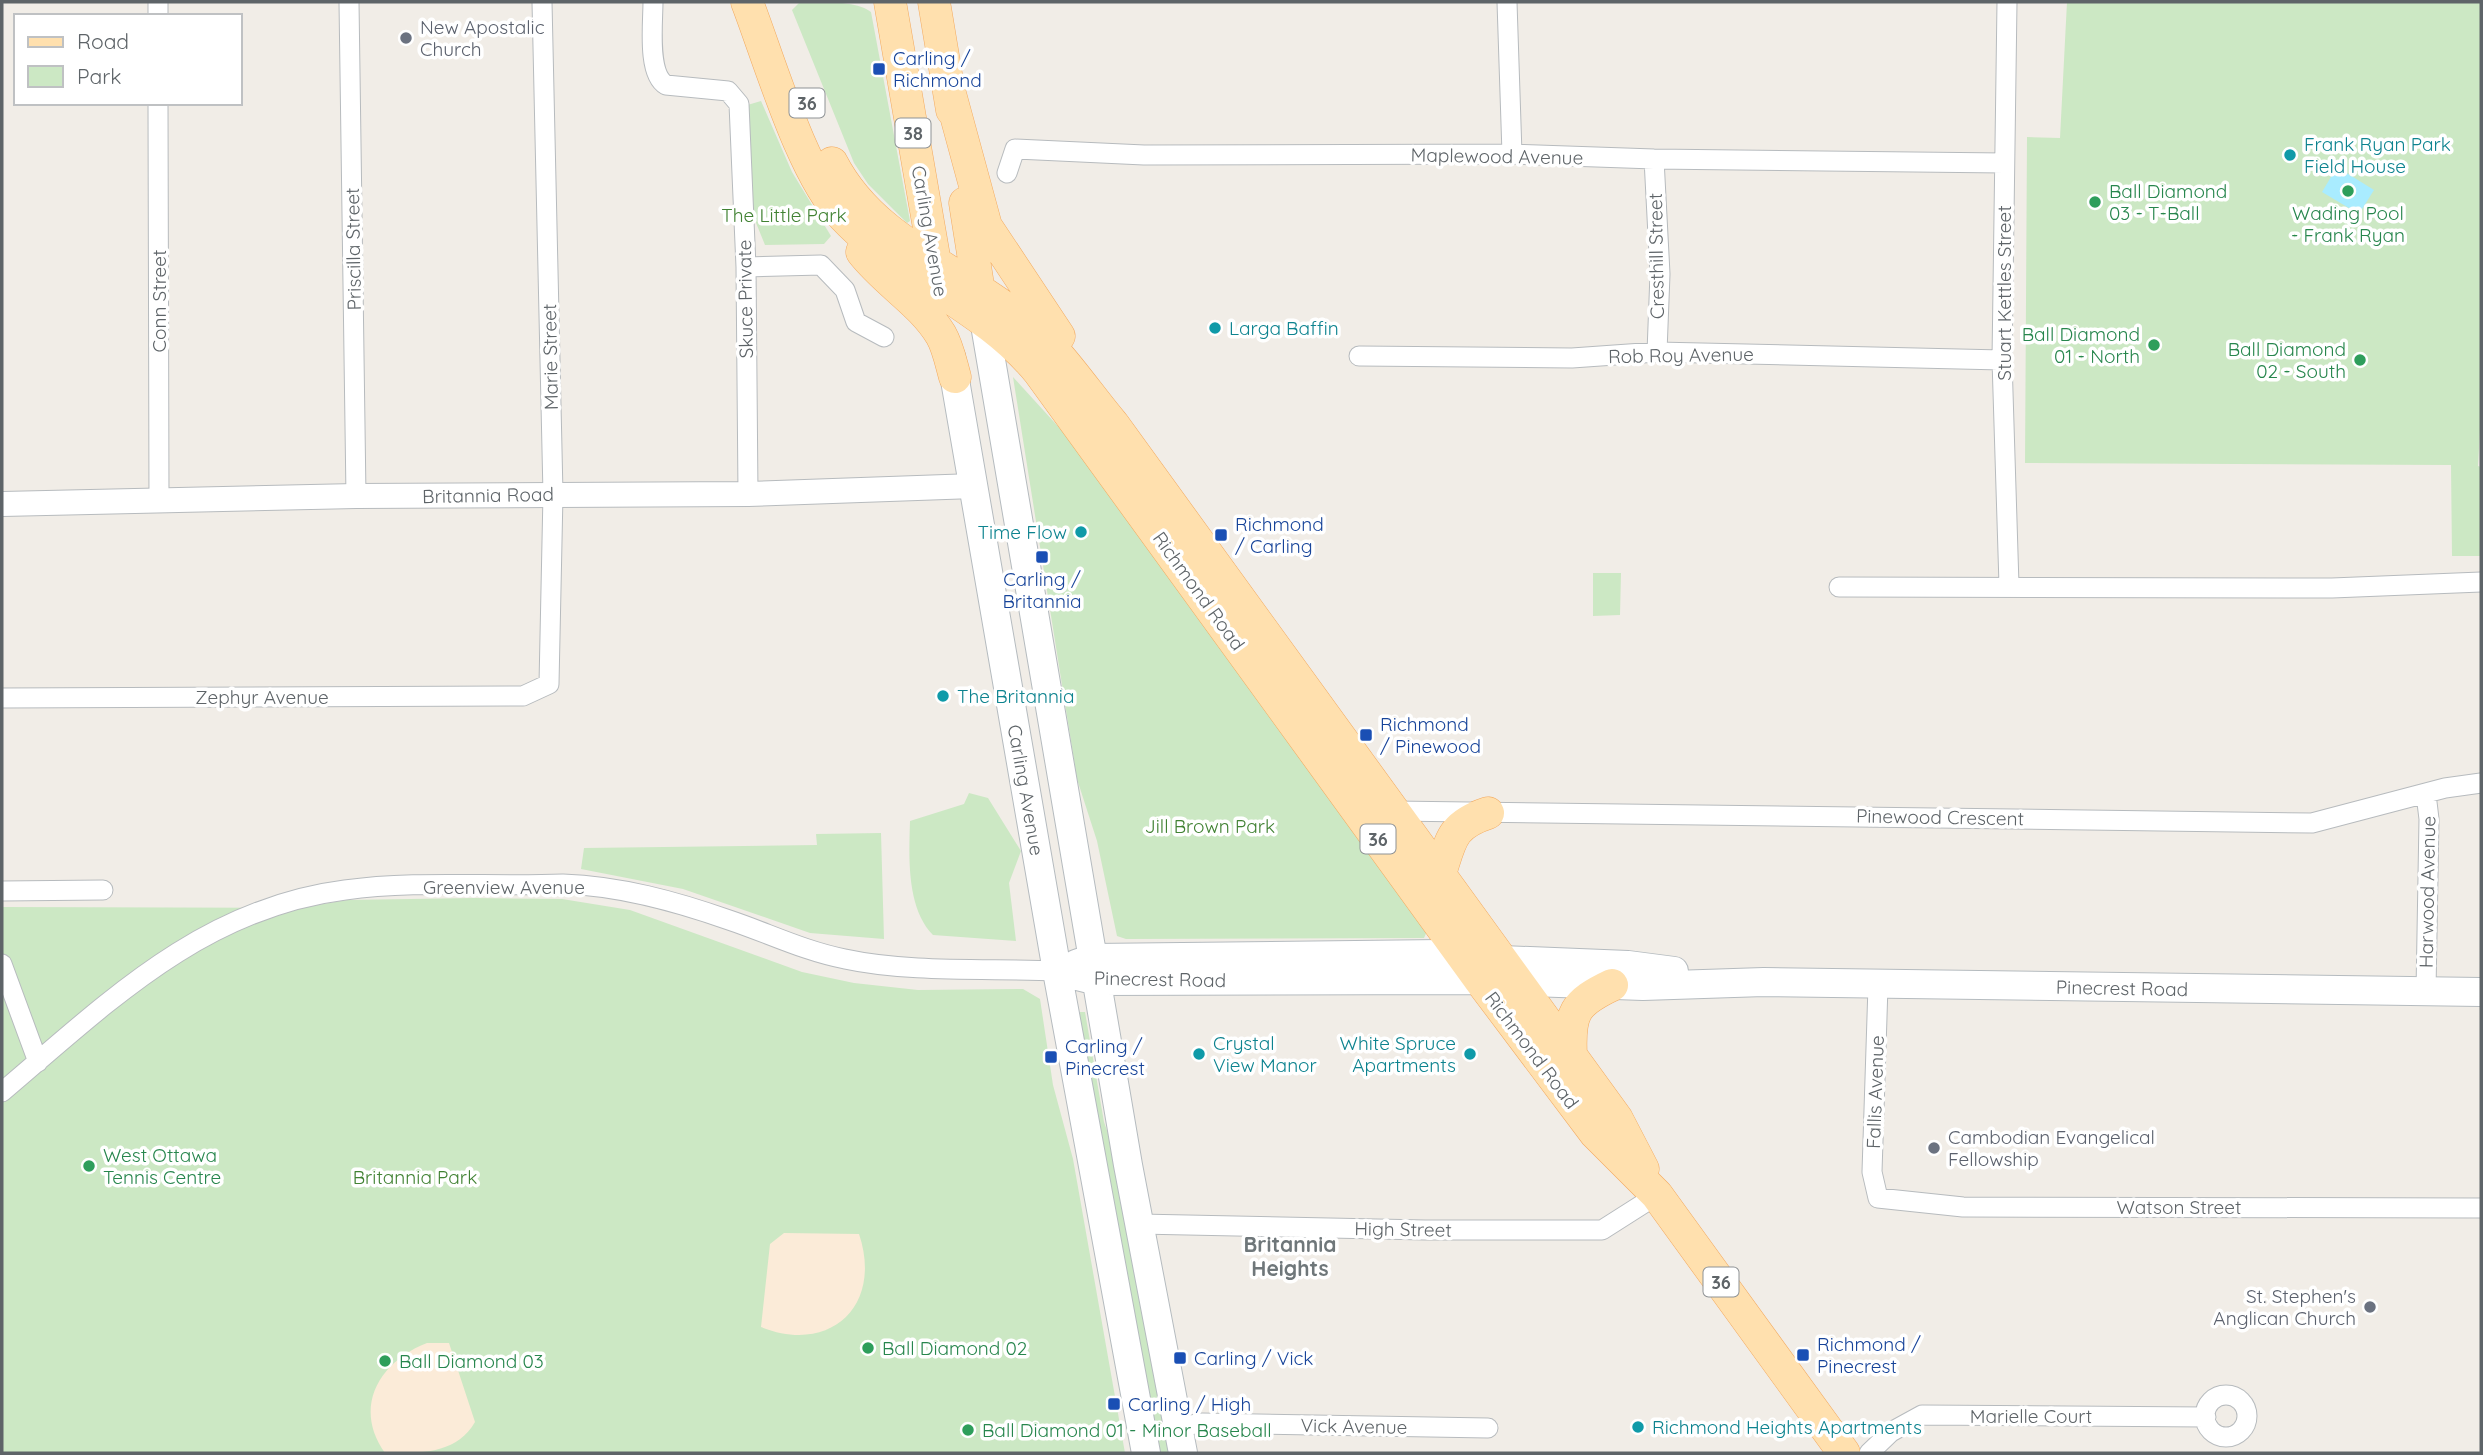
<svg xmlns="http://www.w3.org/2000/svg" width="2483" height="1455" font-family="Quicksand,sans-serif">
<rect width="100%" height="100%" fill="#f1ede7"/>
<path fill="#cce8c4" d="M800 2C821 2 856 0 871 12L910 221 907 223 868 184 854 163 792 10Z
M2067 2H2481V413L2478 466 2481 467V556H2452L2451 465 2025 463 2027 137 2060 138Z
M761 101 792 172 831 236 824 244 765 245 752 213 744 106Z
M1013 377 1065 434 1428 929 1424 938 1126 939 1117 936 1097 841 1077 779Z
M1593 573H1621L1620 615 1593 616Z
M969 793 988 798 1021 851 1009 883 1016 941 933 935C906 907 909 856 910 821L964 804Z
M881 833 884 939 810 933 683 889 581 869 584 848 817 845 816 834Z
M474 898 562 899 630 910 802 972 854 983 918 990 1023 989 1040 999 1053 1085 1073 1159 1125 1453H2V907L299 908 347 900Z
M1080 1012H1085L1104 1122 1114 1151 1169 1453H1156L1078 1021Z"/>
<path fill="#fbebd8" d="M784 1233 859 1234C883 1305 831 1355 761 1327L770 1244Z
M427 1343H449L475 1422C456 1455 419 1453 385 1453 352 1407 380 1361 427 1343Z"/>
<path fill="#a9ecff" d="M2337 167 2374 190 2359 214 2322 192Z"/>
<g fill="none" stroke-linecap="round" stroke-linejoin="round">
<g stroke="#b7bbbe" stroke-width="21">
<path id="minor" d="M158 2V16
M349 2 356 496
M653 2C653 23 647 74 666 85L728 91 739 104 746 267 748 494
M1507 2 1512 154
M2007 2 2002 360 2009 585
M158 103 159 500
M1654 159 1660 274 1657 352
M1007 173 1015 149 1144 155 1512 154 1654 159 2004 163
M746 267 821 265 845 290 856 322 884 337
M1359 356 1572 358 1657 352 2002 360
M1839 587 2332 588 2481 582
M2 698 523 696 549 684 553 494 542 2
M1394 811 2312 823 2445 788 2481 783
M2 891 103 890
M2 964 38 1062
M1878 986 1872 1172 1878 1198 1963 1207 2481 1208
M2426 991 2429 819 2426 794
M2 1092C106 1004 202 908 345 890 416 880 491 887 563 884 620 886 675 901 729 920 768 933 804 951 845 959 909 973 991 968 1057 971
M1139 1224 1425 1230H1602L1657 1195
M2205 1416a21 21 0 1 1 42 0a21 21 0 1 1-42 0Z
M1178 1427 1202 1423 1488 1428
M1869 1453 1891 1432 1922 1415 2206 1417"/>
</g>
<g stroke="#b7bbbe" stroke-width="26">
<path id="tertiary" d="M2 504 356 496 748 494 974 486"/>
</g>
<g stroke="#b5bbbf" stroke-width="30">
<path id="secondary" d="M984 319 1128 1165 1183 1453
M951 357 1057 971 1146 1453
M1076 964 1093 958 1441 954 1502 960 1628 965 1674 971
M1057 971 1097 981 1480 980 1643 986 1764 982 2481 992"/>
</g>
<g stroke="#f3a95e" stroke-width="33">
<path id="primary" d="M747 2C769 59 802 174 843 216 901 278 985 306 1039 372L1480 980 1595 1133 1657 1195 1844 1453
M890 2 937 274
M934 2 952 110
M949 90 986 226 1059 336
M832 163C873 242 960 269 1025 323 1059 350 1085 391 1113 424L1617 1119 1643 1169
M965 203 981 304
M862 252C886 283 921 302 941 335 948 347 951 363 955 377
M1440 874C1451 840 1451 825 1488 813
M1571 1055C1569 1013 1574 1003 1612 985"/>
</g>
<use href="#minor" stroke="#fff" stroke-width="19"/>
<use href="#tertiary" stroke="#fff" stroke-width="24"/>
<use href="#secondary" stroke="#fff" stroke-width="28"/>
<use href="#primary" stroke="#ffe0ae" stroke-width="32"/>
</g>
<g fill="#6b7280" stroke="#fff" stroke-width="2.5">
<circle cx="406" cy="38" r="7"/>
<circle cx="1934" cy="1148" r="7"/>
<circle cx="2370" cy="1307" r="7"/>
</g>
<g fill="#1a4fb4" stroke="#fff" stroke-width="2.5">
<rect x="872" y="62" width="14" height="14" rx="3.5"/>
<rect x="1214" y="528" width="14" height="14" rx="3.5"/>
<rect x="1035" y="550" width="14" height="14" rx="3.5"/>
<rect x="1359" y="728" width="14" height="14" rx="3.5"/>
<rect x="1044" y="1050" width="14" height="14" rx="3.5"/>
<rect x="1796" y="1348" width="14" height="14" rx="3.5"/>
<rect x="1173" y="1351" width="14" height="14" rx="3.5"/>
<rect x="1107" y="1397" width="14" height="14" rx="3.5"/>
</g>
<g fill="#0f9aa8" stroke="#fff" stroke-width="2.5">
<circle cx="2290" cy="155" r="7"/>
<circle cx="1215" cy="328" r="7"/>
<circle cx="1081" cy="532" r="7"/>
<circle cx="943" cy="696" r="7"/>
<circle cx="1199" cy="1054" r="7"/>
<circle cx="1470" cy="1054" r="7"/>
<circle cx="1638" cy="1427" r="7"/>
</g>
<g fill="#2e9e5b" stroke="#fff" stroke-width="2.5">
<circle cx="2348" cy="191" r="7"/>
<circle cx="2095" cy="202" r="7"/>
<circle cx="2154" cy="345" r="7"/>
<circle cx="2360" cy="360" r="7"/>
<circle cx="89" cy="1166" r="7"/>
<circle cx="868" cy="1348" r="7"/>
<circle cx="385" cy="1361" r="7"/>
<circle cx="968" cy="1430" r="7"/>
</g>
<g text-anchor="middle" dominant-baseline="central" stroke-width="7" stroke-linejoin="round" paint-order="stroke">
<g fill="#fff" stroke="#8e9295" stroke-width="2">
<rect x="789.5" y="88.5" width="35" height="29" rx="5"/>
<rect x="895.5" y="118.5" width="35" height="29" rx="5"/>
<rect x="1360.5" y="824.5" width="35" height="29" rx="5"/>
<rect x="1703.5" y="1267.5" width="35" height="29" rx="5"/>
</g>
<g font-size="18" font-weight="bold" fill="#5e6468">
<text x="807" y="103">36</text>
<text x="913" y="133">38</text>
<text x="1378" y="839">36</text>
<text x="1721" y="1282">36</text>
</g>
<g font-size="19" fill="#5b616d" stroke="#fff" text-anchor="start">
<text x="420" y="27">New Apostalic<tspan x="420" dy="22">Church</tspan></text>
<text x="1948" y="1137">Cambodian Evangelical<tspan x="1948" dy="22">Fellowship</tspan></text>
<text x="2356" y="1296" text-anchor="end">St. Stephen's<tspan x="2356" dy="22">Anglican Church</tspan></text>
</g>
<g font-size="19" fill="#164399" stroke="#fff" text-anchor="start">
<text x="893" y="58">Carling /<tspan x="893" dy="22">Richmond</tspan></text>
<text x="1235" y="524">Richmond<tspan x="1235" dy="22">/ Carling</tspan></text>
<text x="1042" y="579" text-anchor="middle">Carling /<tspan x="1042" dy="22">Britannia</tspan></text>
<text x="1380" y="724">Richmond<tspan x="1380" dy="22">/ Pinewood</tspan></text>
<text x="1065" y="1046">Carling /<tspan x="1065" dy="22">Pinecrest</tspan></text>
<text x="1817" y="1344">Richmond /<tspan x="1817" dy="22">Pinecrest</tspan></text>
<text x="1194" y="1358">Carling / Vick</text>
<text x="1128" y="1404">Carling / High</text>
</g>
<g font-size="19" fill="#0d838f" stroke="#fff" text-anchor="start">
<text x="2304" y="144">Frank Ryan Park<tspan x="2304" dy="22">Field House</tspan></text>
<text x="1229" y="328">Larga Baffin</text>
<text x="1067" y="532" text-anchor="end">Time Flow</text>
<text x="957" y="696">The Britannia</text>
<text x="1213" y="1043">Crystal<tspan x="1213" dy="22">View Manor</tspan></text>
<text x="1456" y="1043" text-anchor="end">White Spruce<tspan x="1456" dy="22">Apartments</tspan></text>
<text x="1652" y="1427">Richmond Heights Apartments</text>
</g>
<g font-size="19" fill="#5e6468" stroke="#fff">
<text transform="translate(1497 156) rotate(1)">Maplewood Avenue</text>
<text transform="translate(930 231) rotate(80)">Carling Avenue</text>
<text transform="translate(353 249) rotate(-91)">Priscilla Street</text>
<text transform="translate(1656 256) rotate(-91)">Cresthill Street</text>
<text transform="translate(2004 293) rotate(-90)">Stuart Kettles Street</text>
<text transform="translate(745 299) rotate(-91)">Skuce Private</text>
<text transform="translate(159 301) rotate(-90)">Conn Street</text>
<text transform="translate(1681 355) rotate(-1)">Rob Roy Avenue</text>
<text transform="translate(550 357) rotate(-91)">Marie Street</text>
<text transform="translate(488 495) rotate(-1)">Britannia Road</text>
<text transform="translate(1199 591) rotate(54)">Richmond Road</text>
<text x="262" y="697">Zephyr Avenue</text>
<text transform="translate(1026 790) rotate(80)">Carling Avenue</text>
<text transform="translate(1940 817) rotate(1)">Pinewood Crescent</text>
<text x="504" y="887">Greenview Avenue</text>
<text transform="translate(2427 892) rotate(-89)">Harwood Avenue</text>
<text transform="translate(1160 979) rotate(1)">Pinecrest Road</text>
<text transform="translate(2122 988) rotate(1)">Pinecrest Road</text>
<text transform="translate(1532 1050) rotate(53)">Richmond Road</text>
<text transform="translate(1875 1092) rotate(-88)">Fallis Avenue</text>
<text x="2179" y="1207">Watson Street</text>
<text transform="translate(1403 1229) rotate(1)">High Street</text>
<text x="2031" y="1416">Marielle Court</text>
<text transform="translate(1354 1426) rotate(1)">Vick Avenue</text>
</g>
<g font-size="19" fill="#27864d" stroke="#fff" text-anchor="start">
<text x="2109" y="191">Ball Diamond<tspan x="2109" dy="22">03 - T-Ball</tspan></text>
<text x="2348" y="213" text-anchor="middle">Wading Pool<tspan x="2348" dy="22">- Frank Ryan</tspan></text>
<text x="2140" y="334" text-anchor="end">Ball Diamond<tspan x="2140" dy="22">01 - North</tspan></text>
<text x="2346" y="349" text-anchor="end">Ball Diamond<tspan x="2346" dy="22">02 - South</tspan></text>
<text x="103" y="1155">West Ottawa<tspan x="103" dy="22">Tennis Centre</tspan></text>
<text x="882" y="1348">Ball Diamond 02</text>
<text x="399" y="1361">Ball Diamond 03</text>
<text x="982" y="1430">Ball Diamond 01 - Minor Baseball</text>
</g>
<g font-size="19" fill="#418233" stroke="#fff">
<text x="784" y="215">The Little Park</text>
<text x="1210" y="826">Jill Brown Park</text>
<text x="415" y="1177">Britannia Park</text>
</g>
<g font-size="21" font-weight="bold" fill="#6f777a" stroke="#fff">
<text x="1290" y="1244">Britannia<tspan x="1290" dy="24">Heights</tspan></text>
</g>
</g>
<rect width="2483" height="1455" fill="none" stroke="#5e6468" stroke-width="7"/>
<rect x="14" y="14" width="228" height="91" fill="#ffffff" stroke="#bfc1c3" stroke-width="2"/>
<rect x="28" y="37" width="35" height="10" fill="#ffe0ae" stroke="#bfc1c3" stroke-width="2"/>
<text x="77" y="49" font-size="21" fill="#5e6468">Road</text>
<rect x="28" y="66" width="35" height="21" fill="#cce8c4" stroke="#bfc1c3" stroke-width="2"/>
<text x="77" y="84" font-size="21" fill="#5e6468">Park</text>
</svg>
